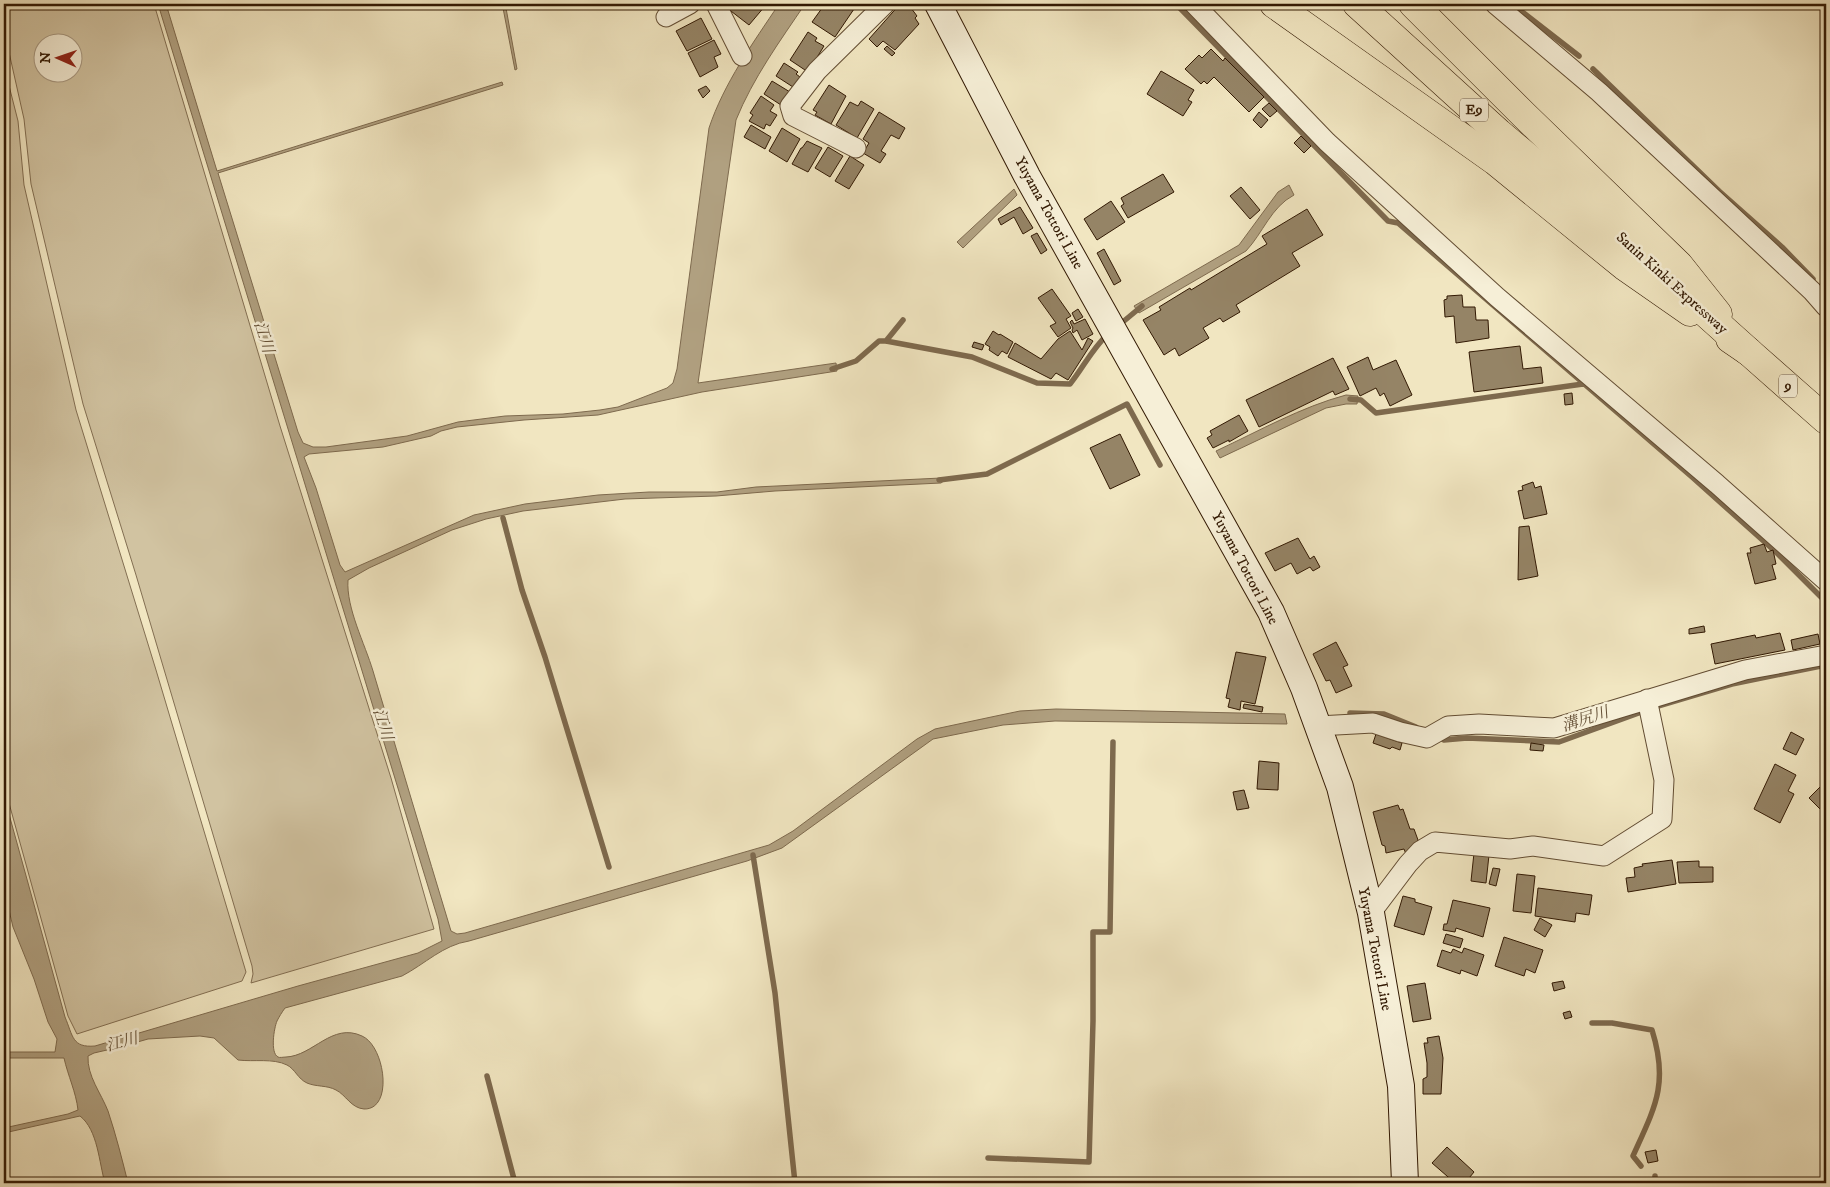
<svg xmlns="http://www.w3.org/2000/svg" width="1830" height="1187" font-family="'IM FELL DW Pica','Noto Serif JP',serif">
<rect width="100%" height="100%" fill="#f1e6c1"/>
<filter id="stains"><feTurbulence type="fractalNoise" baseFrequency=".004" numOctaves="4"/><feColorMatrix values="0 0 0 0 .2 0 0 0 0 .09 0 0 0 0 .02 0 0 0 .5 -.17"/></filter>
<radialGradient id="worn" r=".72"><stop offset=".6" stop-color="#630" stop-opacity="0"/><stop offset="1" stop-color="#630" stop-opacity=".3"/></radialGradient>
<path fill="#d1c3a1" stroke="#826e52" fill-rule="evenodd" d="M4 4H154L280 426 391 778 434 929 251 983 253 974 252 966 136 575 83 404 31 184 24 119 4 30ZM42 42H72V72H42Z
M4 66 18 121 24 185 76 410 156 670 246 972 242 981 77 1034 68 1016 4 785Z"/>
<path fill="#b0a080" stroke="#7e6a4e" d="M158 4H166L217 171 502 82 503 85 218 173 298 432 303 443 313 447H326L407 436 458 422 505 416 563 414 600 410 618 407 667 388 673 383 677 369 709 128C724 83 753 43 779 4H805C780 41 753 78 736 120L698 383 836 363 837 371 702 392 598 415 524 420 457 427 441 431 431 436 383 447 309 454 304 457 316 488 340 565 345 572 474 515 525 504 598 495 649 492H717L756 487 941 478 945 480 941 483 775 491 716 496 625 499 523 511 486 519 452 530 369 568 348 580C346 608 365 644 373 671 399 758 425 845 451 931L457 934 465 933 769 845 793 831 917 739 935 729 996 716 1020 711 1056 709 1285 714 1287 724 1055 721 1003 725 933 739 782 848 747 861 469 941C443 945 425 964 402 976L285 1008C282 1012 279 1017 277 1021 274 1028 270 1053 278 1057 279 1058 284 1057 286 1057 313 1056 332 1022 362 1036 385 1046 394 1110 364 1109 351 1108 346 1095 336 1090 327 1085 316 1087 307 1083 298 1079 295 1069 287 1065 273 1058 254 1062 238 1060L214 1038 200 1036 148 1039 120 1047 94 1053 88 1056C87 1076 101 1093 108 1111 116 1135 122 1159 128 1183H105C99 1163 98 1130 80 1116L4 1133V1128L68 1114 78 1110C76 1092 68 1076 64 1058H4V1052H55L57 1039 48 1022 34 979 13 927 4 889V796L65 1017C73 1036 72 1048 95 1046L298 986 418 953 442 941 438 919Z
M503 8H506L517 69 515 70Z
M1289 185 1294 195C1271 207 1263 233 1246 251L1139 313 1134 306 1239 245 1278 192Z
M1014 189 1017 195 963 248 957 242Z
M1346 395 1358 396 1357 404H1346L1326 408 1220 458 1216 451C1259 431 1301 407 1346 395Z"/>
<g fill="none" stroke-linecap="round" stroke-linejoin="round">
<path stroke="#7e6a4e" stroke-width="5.5" d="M1176 4 1388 221 1398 223 1692 477 1777 553 1826 602
M1512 4 1579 56
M1593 69 1719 191 1782 247 1813 279
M1118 326 1142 306
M886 341 903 320
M832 369 856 361 879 341H886L972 357 1037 383 1070 384C1083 368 1092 349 1107 335
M1350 399 1361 400 1376 413 1583 384
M939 480 987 474 1127 404 1160 465
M503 518 522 590 545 657 609 867
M1350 713 1384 714 1416 727
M1438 737 1444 740 1467 738 1559 742 1658 706 1732 684 1826 665
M753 855 775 993 795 1183
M1592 1023H1612L1652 1030C1669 1084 1655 1107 1633 1156L1641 1166
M487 1076 515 1183
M988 1158 1089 1162 1093 1021V932H1110L1113 742
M1655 1176V1181L1657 1183
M1126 1183H1146"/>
</g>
<path fill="#958466" stroke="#321903" d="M730 4H762L765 6 749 25 727 8Z
M825 4H846L854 9 835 37 812 22Z
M900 4H908L917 16 915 18 919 24 895 50 883 41 877 47 869 39Z
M701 18 712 39 687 51 676 31Z
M808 32 817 38 815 41 824 46 808 72 790 60Z
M714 40 721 54 714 57 718 67 700 77 688 53Z
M887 46 895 53 892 56 884 49Z
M1211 49 1223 61 1225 58 1264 97 1249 112 1214 77 1207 84 1204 81 1201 84 1185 69 1199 55 1202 58Z
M784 63 798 72 796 74 800 77 793 87 776 76Z
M1161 71 1194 90 1188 100 1192 102 1183 116 1147 94Z
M772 81 790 92 781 105 764 94Z
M829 85 846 96 831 124 815 115 817 112 813 110Z
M706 86 710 91 703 98 698 90Z
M761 96 774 105 770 111 777 115 770 126 766 124 764 129 749 121 753 115 750 113Z
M861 101 874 109 857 138 836 125 850 102 858 106Z
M1269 103 1277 111 1270 117 1262 109Z
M879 112 905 128 899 139 891 135 881 151 886 154 880 163 863 153 869 143 863 139Z
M1259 112 1268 120 1261 128 1253 120Z
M751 125 771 137 765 149 744 137Z
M782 128 800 139 787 162 769 151Z
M1301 136 1311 146 1304 153 1294 143Z
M807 141 822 148 808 172 792 164 801 148H802Z
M828 147 843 156 830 177 815 168Z
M850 156 864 165 849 189 835 181Z
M1163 174 1174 192 1128 218 1121 206 1124 204 1121 198Z
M1241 187 1260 210 1250 219 1230 196Z
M1111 201 1125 222 1097 240 1084 219Z
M1020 207 1033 228 1023 234 1014 217 1001 225 998 219Z
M1307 209 1323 235 1292 253 1300 266 1236 305 1240 312 1223 322 1220 318 1203 328 1209 338 1179 356 1175 348 1164 355 1143 320 1161 310 1159 307 1190 288 1191 290 1267 244 1262 236Z
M1037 233 1047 250 1041 254 1031 236Z
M1104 249 1121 281 1114 285 1097 253Z
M1052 289 1071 316 1066 319 1071 328 1058 337 1050 326 1056 323 1038 298Z
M1462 295 1463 307H1475L1476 320H1488L1489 338 1456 343 1454 316 1445 317 1444 300 1447 299V296Z
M1078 309 1083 317 1076 321 1072 313Z
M1085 319 1093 334 1082 340 1077 330 1073 333 1072 330 1073 328 1070 322 1072 320 1074 324Z
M993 331 999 335 1000 334 1013 342 1007 354 1002 351 998 356 989 350 990 347 985 344Z
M1070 331 1082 350 1088 338 1093 341 1068 380 1056 373 1051 379 1008 357 1015 343 1041 359 1058 339Z
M974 342 984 345 982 350 972 347Z
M1520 346 1523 369 1541 367 1543 383 1474 392 1469 352Z
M1368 357 1373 370 1396 360 1412 395 1390 406 1384 393 1380 396 1376 388 1360 396 1347 367Z
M1333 358 1349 389 1335 395 1333 391 1259 427 1246 400Z
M1572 393 1573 404 1565 405 1564 394Z
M1239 415 1248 431 1229 442V440L1213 448 1207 438 1212 435 1210 431Z
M1120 434 1140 475 1110 489 1090 448Z
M1533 482 1535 488 1541 486 1547 514 1524 519 1518 491 1523 490 1522 486Z
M1529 526 1538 576 1518 580 1519 527Z
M1298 538 1310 559 1314 556 1320 567 1313 571 1310 567 1297 574 1291 563 1275 571 1265 553Z
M1764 544 1767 552 1773 550 1776 564 1772 565 1776 579 1755 584 1747 553H1751L1750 548Z
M1704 626 1705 632 1689 634V629Z
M1780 633 1785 650 1715 664 1711 644 1755 635 1756 638Z
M1818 634 1820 644 1793 650 1791 640Z
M1336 642 1348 665 1343 667 1352 686 1336 693 1330 680 1326 681 1313 654Z
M1236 652 1266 657 1255 704 1241 701 1240 710 1228 707 1230 699 1226 698Z
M1244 704 1263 707 1262 712 1243 708Z
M1791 732 1804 739 1796 755 1783 749Z
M1376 734 1402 743 1400 750 1392 747 1390 749 1373 743Z
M1531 743 1544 745 1543 751 1530 750Z
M1259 761 1279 763 1278 790 1257 789Z
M1775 764 1796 775 1788 791 1794 794 1780 823 1754 809Z
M1820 787 1826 792 1825 814 1809 798Z
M1244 790 1249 808 1237 810 1233 792Z
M1398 805 1400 810 1403 809 1410 829H1414L1418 840 1406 854 1404 849 1386 853 1385 846 1382 845 1373 812Z
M1474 853 1489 855 1486 883 1471 881Z
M1672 860 1676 884 1628 892 1626 878 1635 877 1634 868 1643 866 1642 864Z
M1699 861V867H1713V882L1679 883 1677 862Z
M1493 868 1500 869 1496 886 1489 884Z
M1517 874 1535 876 1531 913 1513 911Z
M1538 888 1592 895 1589 915 1576 913 1575 922 1535 916Z
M1403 896 1415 899V902L1432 907 1424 935 1394 926Z
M1453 900 1490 908 1483 937 1456 928 1455 932 1443 930 1444 924H1447Z
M1540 918 1552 925 1545 937 1534 930Z
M1446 934 1463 939 1460 948 1443 943Z
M1504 937 1543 950 1535 973 1526 969 1524 976 1495 966Z
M1464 948 1484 955 1477 976 1461 970 1460 974 1437 966 1442 950 1451 953 1453 949 1462 953Z
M1563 981 1565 988 1554 991 1552 983Z
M1425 983 1431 1019 1413 1022 1407 986Z
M1570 1011 1572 1017 1565 1019 1563 1013Z
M1439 1036 1443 1058 1441 1094H1423V1079L1427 1077V1063L1424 1043H1428L1427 1038Z
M1447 1147 1474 1172 1465 1183H1455L1432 1163Z
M1656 1150 1658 1161 1648 1163 1645 1152Z
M1324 1178 1337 1183H1322Z"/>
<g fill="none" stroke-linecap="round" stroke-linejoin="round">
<g stroke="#624c32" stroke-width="21">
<path id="minor" d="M716 4 742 56
M1194 4 1327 142 1497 297 1717 484 1826 581
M1495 4 1599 92 1812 291 1826 307
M666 17 690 4
M856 148 793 116 790 106 817 71 885 4
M1318 726 1373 723 1400 732 1427 738 1448 726 1479 724 1554 728 1745 670 1826 655
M1371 913 1408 864 1420 851 1435 842 1510 849 1533 846 1604 856 1662 819 1664 780 1647 699"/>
</g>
<g stroke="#321903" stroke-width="28">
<path id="secondary" d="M938 4 1027 176 1271 612 1304 688 1340 787 1371 913 1401 1086 1405 1183"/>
</g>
<g stroke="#321903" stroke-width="29">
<path id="trunk" d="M1274 4 1495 161 1624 266 1690 312
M1413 4 1524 115 1679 265 1718 314
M1730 339 1749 352 1826 420"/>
</g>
<g stroke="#321903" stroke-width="29">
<path id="motorway" d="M1357 4 1499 133 1594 213 1749 352"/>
</g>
<use href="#minor" stroke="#f6efd7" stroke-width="19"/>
<use href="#secondary" stroke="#f6efd7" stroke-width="26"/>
<use href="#trunk" stroke="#f1e6c1" stroke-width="28"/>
<use href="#motorway" stroke="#f1e6c1" stroke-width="28"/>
</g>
<g text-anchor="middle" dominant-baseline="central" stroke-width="5" stroke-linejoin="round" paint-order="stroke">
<g fill="#f6efd7" stroke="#6d5943" stroke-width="1">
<rect x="1460" y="98.5" width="28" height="23" rx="4"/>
<rect x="1779" y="374.5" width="18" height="23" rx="4"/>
</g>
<g font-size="14" font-weight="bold" fill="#321903">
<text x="1474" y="110">E9</text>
<text x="1788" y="386">9</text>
</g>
<g font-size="15" fill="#321903" stroke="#f6efd7">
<text transform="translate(1049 213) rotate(61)">Yuyama Tottori Line</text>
<text transform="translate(1672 283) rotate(42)">Sanin Kinki Expressway</text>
<text transform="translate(1245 568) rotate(62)">Yuyama Tottori Line</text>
<text transform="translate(1375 949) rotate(79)">Yuyama Tottori Line</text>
</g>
<g font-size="16" font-style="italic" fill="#644f35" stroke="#f6efd7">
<text transform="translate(264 337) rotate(73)">江川</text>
<text transform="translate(1585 719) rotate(-18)">溝尻川</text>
<text transform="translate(383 724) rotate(73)">江川</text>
<text transform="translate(122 1042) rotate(-15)">江川</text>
</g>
</g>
<rect width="1830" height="1187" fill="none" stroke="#f1e6c1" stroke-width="20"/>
<rect x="5" y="5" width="1820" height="1177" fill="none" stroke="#321903" stroke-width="2.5"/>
<rect x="10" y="10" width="1810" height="1167" fill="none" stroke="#321903"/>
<g transform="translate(58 58) rotate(272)"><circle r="24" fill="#f6efd7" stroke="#a89982"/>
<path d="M0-4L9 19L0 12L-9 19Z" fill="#8f2418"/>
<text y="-8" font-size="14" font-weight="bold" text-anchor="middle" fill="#321903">N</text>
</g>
<rect width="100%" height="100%" filter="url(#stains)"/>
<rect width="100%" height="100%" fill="url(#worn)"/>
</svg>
